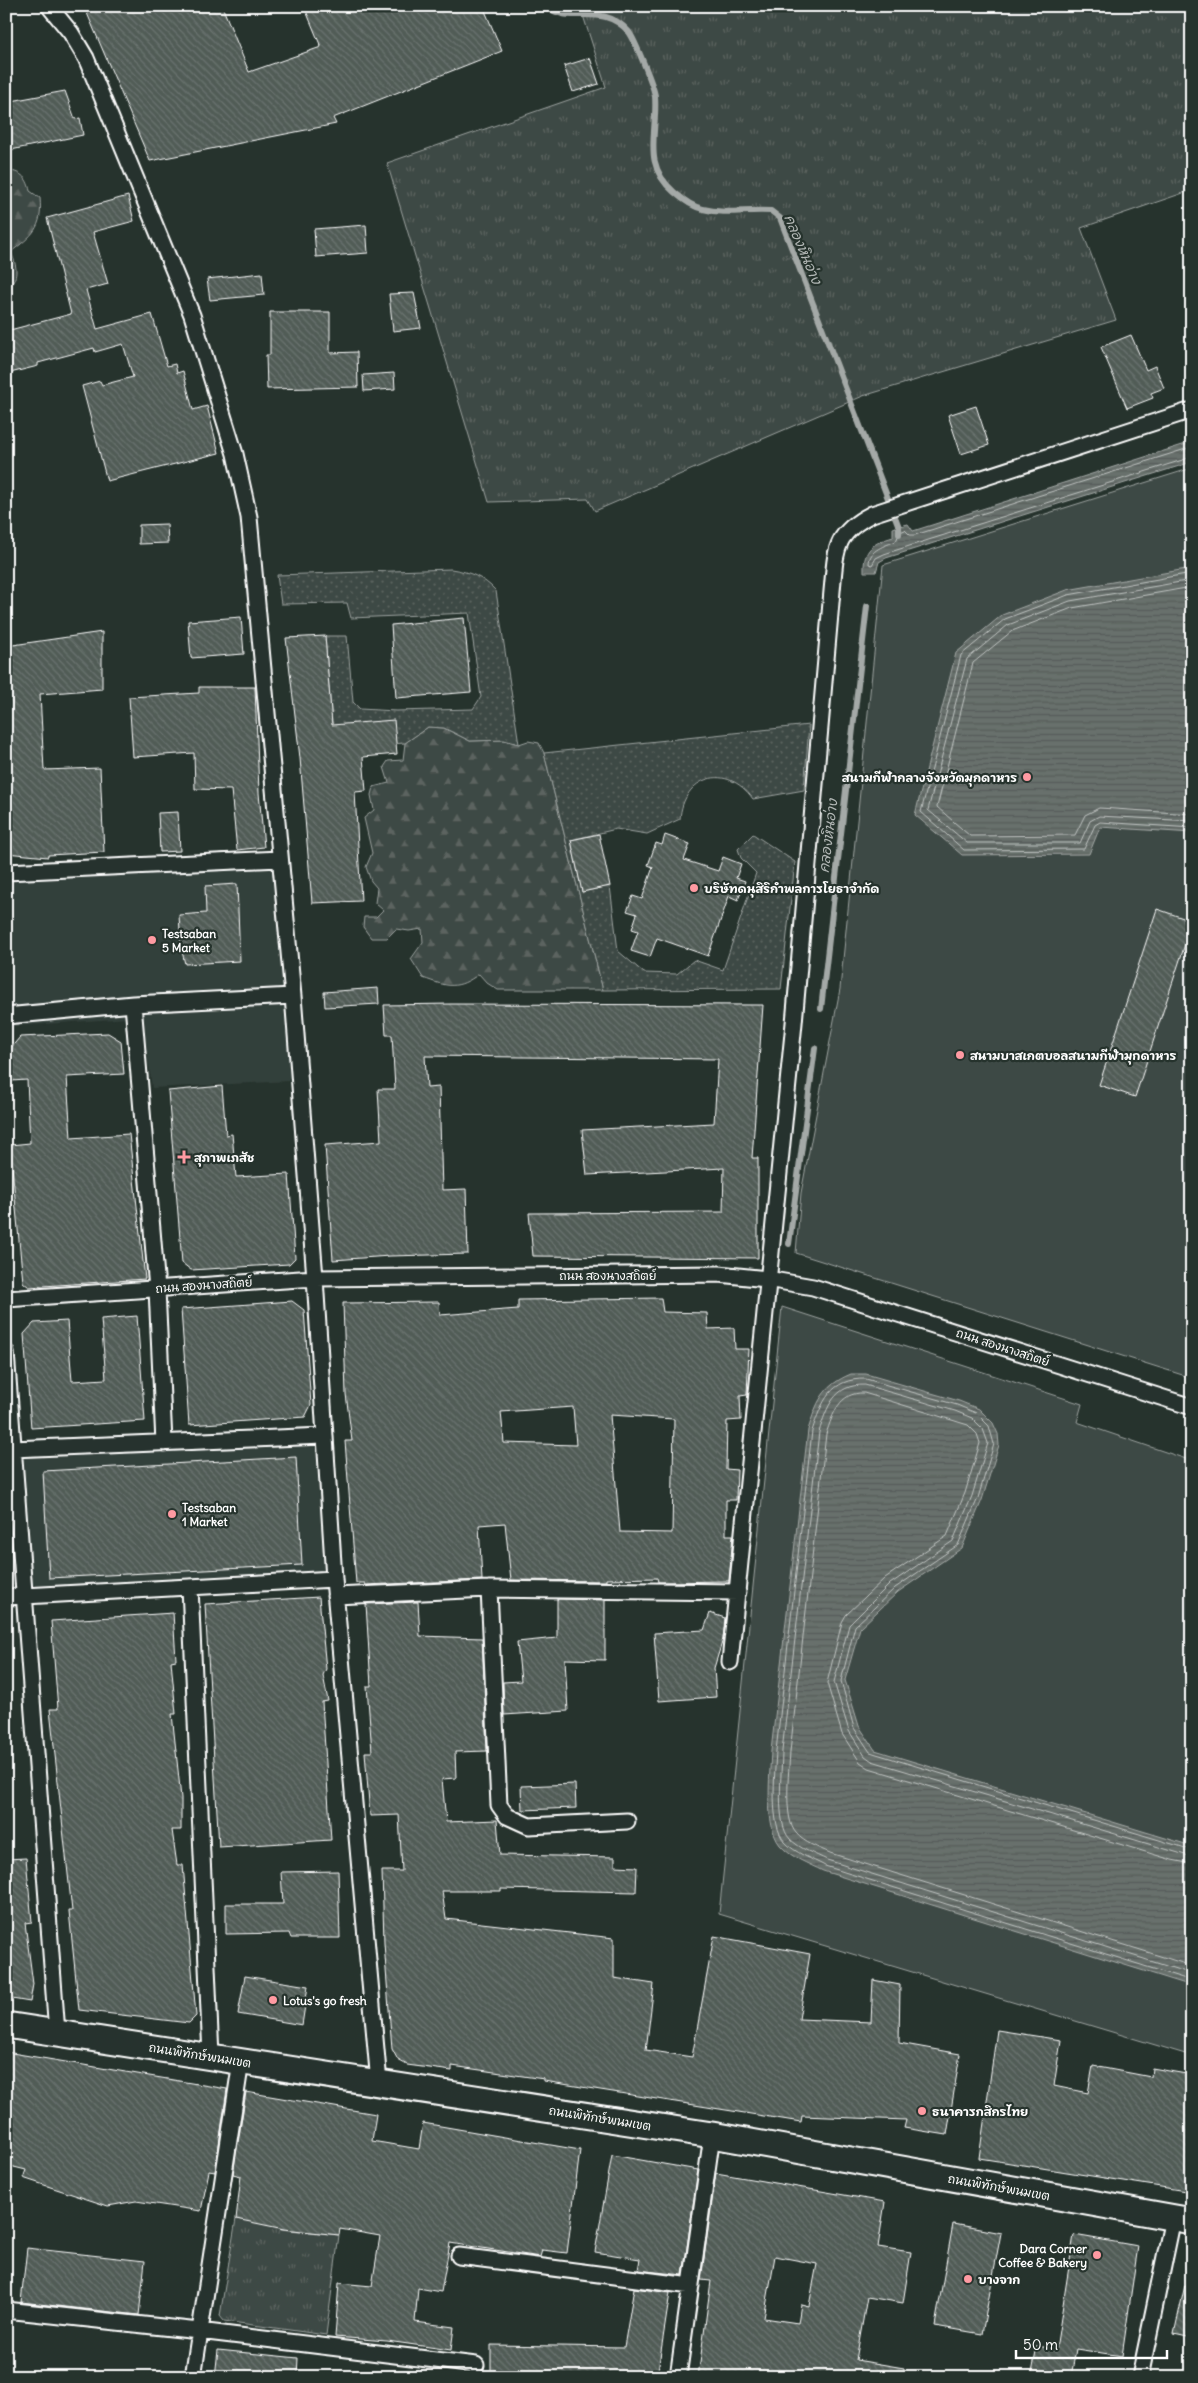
<svg xmlns="http://www.w3.org/2000/svg" width="1198" height="2383" font-family="Delius,'Playpen Sans Thai',sans-serif">
<defs>
<pattern id="grass-tufts" width="24" height="20" patternUnits="userSpaceOnUse" patternTransform="scale(1.25)"><rect width="24" height="20" fill="#3e4944"/><path d="M3 7l-1-3M5 7V3M7 7l1-3M15 17l-1-3M17 17v-4M19 17l1-3" fill="none" stroke="#5b6460"/></pattern>
<pattern id="forest-firs" width="22" height="20" patternUnits="userSpaceOnUse" patternTransform="scale(1.25)"><rect width="22" height="20" fill="#3e4944"/><path d="M5 1l3.5 6h-7zM16 11l3.5 6h-7z" fill="#5b6460"/></pattern>
<pattern id="garden-dots" width="8" height="8" patternUnits="userSpaceOnUse" patternTransform="scale(1.25)"><rect width="8" height="8" fill="#3e4944"/><path d="M2 2h.1M6 6h.1" fill="none" stroke="#5b6460" stroke-width="1.8" stroke-linecap="round"/></pattern>
<pattern id="water-rules" width="6" height="5" patternUnits="userSpaceOnUse" patternTransform="scale(1.25)"><rect width="6" height="5" fill="#67706c"/><path d="M0 2.5h6" fill="none" stroke="#575a59"/></pattern>
<pattern id="building-back-hatch" width="6" height="6" patternUnits="userSpaceOnUse" patternTransform="scale(1.25)"><rect width="6" height="6" fill="#515c57"/><path d="M-1 5l2 2M0 0l6 6M5-1l2 2" fill="none" stroke="#6b7470"/></pattern>
</defs>
<rect width="100%" height="100%" fill="#26332d"/>
<filter id="ink" filterUnits="userSpaceOnUse"><feTurbulence type="fractalNoise" baseFrequency=".02" numOctaves="2"/><feDisplacementMap in="SourceGraphic" scale="10" xChannelSelector="R" yChannelSelector="G"/><feConvolveMatrix kernelMatrix="1 2 1 2 8 2 1 2 1" color-interpolation-filters="sRGB"/></filter>
<g filter="url(#ink)">
<path fill="#333f3a" d="M289 849 310 1080 152 1088 142 1017 6 1027V864Z
M316 1441 327 1575 28 1591 18 1454Z"/>
<path fill="url(#grass-tufts)" stroke="#9ea4a2" d="M580 6H1192V190L1081 228 1116 320 863 396 595 511 588 499 489 502 387 163 606 87Z
M236 2219 280 2226V2229L339 2235 326 2335 224 2321 220 2316Z"/>
<path fill="url(#forest-firs)" stroke="#9ea4a2" d="M6 170C20 172 27 176 30 191L40 198C43 229 32 235 11 252 17 266 20 279 6 289Z
M428 727 444 728 470 741 504 740 519 744 528 741 539 743 544 753 603 990H498L487 983 479 974C457 990 448 987 423 978L411 959 423 942 422 929 409 931 396 929 387 938H371L363 927 364 917H376L383 910 375 903 377 888 371 881 366 867 372 853 364 818 374 810 371 795 373 787 389 783 384 767 388 761 403 760 405 743Z"/>
<path fill="#3e4944" stroke="#9ea4a2" d="M1192 468V1378L796 1253 801 1193 840 989 883 565Z
M782 1307 1082 1404 1077 1422 1192 1461V2056L719 1914Z"/>
<path fill="url(#garden-dots)" stroke="#9ea4a2" d="M451 569C470 572 483 577 496 591L519 744 504 740 470 741 444 728 428 727 405 743 334 748 325 636H347L353 702 360 709 396 711 473 709 481 697 469 613 351 618 347 603 281 604 277 575Z
M809 725 804 790 753 799C727 762 683 776 680 819L647 834 616 829 571 840 582 892 610 886 618 951 644 973 677 974 694 960 723 970 756 873 741 858 738 849 753 834 795 862 781 989 603 990 544 753Z"/>
<path fill="url(#water-rules)" stroke="#a4a9a7" d="M1192 442V462L886 558 879 562 876 572H864C863 549 873 543 893 537V528L908 524 913 531Z
M1192 568V833L1100 827 1089 854 962 855 915 815 956 653 1002 615 1067 590Z
M851 1374H866L959 1401 979 1409 993 1423 998 1434 999 1445 982 1500 962 1548 898 1592 860 1628 845 1680 859 1726 875 1750 1192 1846V1986L823 1871C809 1864 790 1857 780 1845 764 1825 770 1775 771 1751L808 1430C817 1402 822 1386 851 1374Z"/>
<g fill="none" stroke-linecap="round" stroke-linejoin="round">
<path stroke="#c2c6c4" stroke-width="1" d="M1192 447 915 535H910L905 530 900 532 896 541C885 546 869 549 869 564L872 565 876 558 884 554 1192 457
M1192 573 1068 595 1005 619 961 655 921 812 964 850 1084 849 1095 825 1100 822 1192 828
M1192 580 1070 601 1008 625 967 659 928 810 967 843H1080L1090 821 1099 816 1192 821
M1192 587 1072 608 1012 631 973 663 937 807 970 836 1075 835 1085 815 1099 808 1192 814
M1192 1850 870 1752 854 1728 841 1681 855 1626 895 1588 958 1545 978 1498 994 1444 989 1426 976 1413 957 1405 866 1379C830 1378 822 1402 812 1431L776 1751C775 1774 769 1825 785 1842 795 1853 812 1859 825 1866L1192 1981
M1192 1857 872 1761 865 1756 849 1731 834 1682 849 1625 890 1584 953 1541 972 1496 988 1443 983 1429 972 1418 955 1411 865 1385C834 1384 827 1407 819 1432L782 1751C782 1772 775 1824 790 1839 800 1849 815 1854 827 1860L1192 1974
M1192 1864 1172 1860 869 1768 860 1762 842 1734 827 1683 842 1622 846 1615 885 1578 947 1536 965 1493 980 1443 977 1434 968 1425 864 1393C839 1392 833 1414 826 1434L790 1752C789 1771 783 1819 796 1833 804 1843 819 1848 830 1853L1192 1966"/>
<path stroke="#a4a9a7" stroke-width="6" d="M547 6C568 27 601 0 629 32 635 40 654 87 655 96 658 133 641 164 674 192 682 199 693 207 703 209 726 215 748 209 771 211L780 218 899 527V534
M821 1009 867 606
M789 1244 815 1048"/>
</g>
<path fill="url(#building-back-hatch)" stroke="#fff" fill-rule="evenodd" d="M84 6H222L249 72 321 47 304 6H483L502 51 333 118 336 124 150 161Z
M590 58 599 84 573 92 564 66Z
M65 91 75 119 80 118 83 135 6 151V102Z
M128 196 134 221 93 232 108 284 86 290 97 329 152 314 167 366 175 364 177 373 183 371 193 410 207 406 219 453 107 481 82 386 100 381 102 385 133 377 123 344 95 352 94 348 38 363V366L6 374V331L71 314 47 218Z
M366 225 368 253 316 257 314 229Z
M262 273 264 295 210 300 207 279Z
M414 293 421 328 393 331 389 294Z
M270 312H330V353L357 352 358 387 267 389 266 355H270Z
M1131 335 1146 370 1155 366 1164 388 1151 393 1153 398 1127 408 1101 347Z
M394 373 395 389 364 391 363 375Z
M976 406 989 445 961 454 948 415Z
M167 524 168 543 139 544V525Z
M241 617 244 654 191 658 188 621Z
M464 618 471 692 396 698 391 625Z
M102 632V689L40 694 44 770 100 768 104 852 48 855V857L6 853V646Z
M325 636 332 725 394 720 397 754 363 757 366 791 355 792 361 901 312 903 300 758 286 638Z
M199 687H255L259 793 264 847 237 850 231 790 195 789 194 753 133 757 129 697 199 693Z
M178 812 180 851 160 852 158 813Z
M599 834 610 886 582 892 571 840Z
M665 835 690 844 684 860 718 871 723 857 741 864 736 878 745 881 738 900 729 896 708 956 657 938 650 957 631 951 638 931 632 929 637 914 627 911 633 896 642 899 653 867 648 865 656 843 662 845Z
M237 884 240 961 185 964 181 947 179 915 206 913 205 886Z
M1157 909 1192 921V923L1135 1097 1099 1085Z
M378 988 379 1004 325 1007 324 992Z
M451 1004 763 1005 752 1158H758V1258L533 1256 529 1213 723 1212 724 1168 587 1175 582 1130 714 1123 718 1059 425 1056 427 1088 439 1087 442 1190 466 1189 468 1254 390 1256 333 1260 325 1145 381 1141 378 1089H395L392 1035H386L384 1005Z
M108 1033 121 1041 124 1074 67 1077 71 1138 129 1134 145 1279 29 1287 23 1282 10 1145 30 1143 27 1080 11 1081 9 1050 20 1037Z
M222 1086 226 1135 232 1134 236 1177 289 1174 295 1258 289 1264 191 1270 182 1263 168 1091Z
M661 1298 663 1312 707 1313 708 1329 734 1328 735 1349H749L747 1395 740 1396 741 1420 727 1421 726 1469 737 1470 736 1500H726V1535H733L729 1581 658 1582 657 1578 606 1579V1581L511 1580 505 1523 479 1525 482 1580 365 1585V1583H356L345 1441H352L346 1394 343 1303 439 1302 440 1315 518 1309V1300ZM573 1407 576 1445 504 1443 501 1412ZM610 1415 674 1419 672 1533 620 1532Z
M292 1301 304 1310 311 1405 305 1417 189 1425 181 1309Z
M137 1316 145 1421 31 1428 24 1334 34 1323 67 1321 72 1381 106 1379 101 1319Z
M296 1457 302 1565 49 1578 43 1471Z
M319 1597 326 1669 323 1675 328 1701 322 1702 331 1840 219 1847 205 1604Z
M557 1599 605 1600V1660L565 1659 568 1711 504 1715 503 1682 521 1681 517 1642 557 1638Z
M418 1602 420 1636 482 1638 487 1751 455 1752 456 1778 442 1779 446 1822 497 1820 500 1855 615 1857V1866L637 1867 636 1892 501 1889V1891H442L446 1919 614 1938V1978L654 1984 646 2050 692 2057 714 1936 810 1954 799 2019 871 2022 873 1980 900 1985 899 2043 960 2054 947 2135 904 2128 906 2120 802 2116 801 2122 544 2081V2079L452 2066V2071L407 2065 398 2060 392 2049 384 1943 382 1871H402L399 1815 370 1816 365 1752H372L367 1686H371L366 1604Z
M173 1613 176 1660 171 1661 176 1714H172L181 1798V1830H172L177 1865H183L196 2016 189 2023 79 2010 69 1911H72L50 1709H58L51 1621Z
M710 1613 725 1618 723 1639 714 1668 716 1697 659 1701 654 1633 704 1630Z
M575 1784 576 1808 522 1810 521 1786Z
M26 1858 32 1922 25 1923 33 1984 30 2002 6 1998V1859Z
M338 1871 340 1938H291L289 1933 226 1934V1904H283L281 1872Z
M245 1976 308 1986 302 2025 238 2014Z
M997 2030 1061 2040 1054 2086 1088 2093 1093 2066 1151 2077 1152 2068 1192 2075V2192L979 2158Z
M6 2052 227 2089 215 2172 209 2171 201 2211 136 2201 108 2206 23 2178 26 2170 6 2165Z
M246 2092 376 2114 372 2141 419 2149 423 2123 580 2150 567 2253 542 2250 540 2257 450 2243 441 2292 418 2288 415 2322 454 2327 451 2350 387 2341 335 2337 339 2283 372 2286 380 2236 340 2229 339 2235 284 2229 236 2219 241 2176 233 2174Z
M612 2155 698 2170 683 2275 638 2270 640 2259 595 2252Z
M716 2173 885 2202 878 2247 911 2252 903 2303 867 2297 856 2360 904 2368V2377H698L711 2281 701 2280ZM775 2256 817 2264 809 2306 801 2304 798 2323 764 2318Z
M953 2224 1001 2233 982 2334 935 2326Z
M1074 2235 1138 2246 1122 2356 1076 2349 1071 2377H1031L1037 2346 1056 2349Z
M27 2248 145 2261 139 2315 21 2302Z
M1185 2285 1192 2286V2338L1174 2334Z
M634 2288 670 2293 657 2377H498V2374H491V2345L624 2347Z
M218 2350 298 2358 297 2377H215Z"/>
<g fill="none" stroke-linecap="round" stroke-linejoin="round">
<g stroke="#fff" stroke-width="19">
<path id="street" d="M49 6 71 33 86 58 192 315 235 454 249 517 293 996 315 1278 334 1579 379 2083
M6 872 280 859
M133 1004 157 1289 164 1443
M6 1016 133 1004 293 996
M6 1299 315 1278 719 1274 767 1279 813 1287 1192 1407
M6 1352 57 2033
M12 1449 323 1436
M190 1587 211 2056
M489 1589 499 1805 507 1816 529 1826 627 1821
M335 1596 489 1589 738 1592
M6 1597 334 1579
M730 1662 794 1023 832 591C836 551 833 534 872 514L1192 410
M459 2256 691 2286
M6 2310 199 2331 476 2365
M193 2377 241 2061
M678 2377 712 2135
M1140 2377 1173 2218"/>
</g>
<g stroke="#fff" stroke-width="29">
<path id="primary" d="M6 2025 712 2135 1192 2221"/>
</g>
<use href="#street" stroke="#26332d" stroke-width="15"/>
<use href="#primary" stroke="#26332d" stroke-width="25"/>
</g>
</g>
<g fill="#ff9aa2" stroke="#26332d" stroke-width="2">
<circle cx="1027" cy="777" r="5"/>
<circle cx="694" cy="888" r="5"/>
<circle cx="152" cy="940" r="5"/>
<circle cx="960" cy="1055" r="5"/>
<path d="M181.5 1149.5h5v5h5v5h-5v5h-5v-5h-5v-5h5z"/>
<circle cx="172" cy="1514" r="5"/>
<circle cx="273" cy="2000" r="5"/>
<circle cx="922" cy="2111" r="5"/>
<circle cx="1097" cy="2255" r="5"/>
<circle cx="968" cy="2279" r="5"/>
</g>
<g text-anchor="middle" dominant-baseline="central" stroke-width="4.5" stroke-linejoin="round" paint-order="stroke">
<g font-size="12" font-weight="bold" fill="#fff" stroke="#26332d" text-anchor="start">
<text x="1017" y="777" text-anchor="end">สนามกีฬากลางจังหวัดมุกดาหาร</text>
<text x="704" y="888">บริษัทดนุสิริกำพลการโยธาจำกัด</text>
<text x="162" y="933">Testsaban<tspan x="162" dy="14">5 Market</tspan></text>
<text x="970" y="1055">สนามบาสเกตบอลสนามกีฬามุกดาหาร</text>
<text x="194" y="1157">สุภาพเภสัช</text>
<text x="182" y="1507">Testsaban<tspan x="182" dy="14">1 Market</tspan></text>
<text x="283" y="2000">Lotus's go fresh</text>
<text x="932" y="2111">ธนาคารกสิกรไทย</text>
<text x="1087" y="2248" text-anchor="end">Dara Corner<tspan x="1087" dy="14">Coffee &amp; Bakery</tspan></text>
<text x="978" y="2279">บางจาก</text>
</g>
<g font-size="12" fill="#fff" stroke="#26332d">
<text x="608" y="1275">ถนน สองนางสถิตย์</text>
<text transform="translate(204 1285) rotate(-4)">ถนน สองนางสถิตย์</text>
<text transform="translate(1003 1347) rotate(18)">ถนน สองนางสถิตย์</text>
<text transform="translate(200 2055) rotate(9)">ถนนพิทักษ์พนมเขต</text>
<text transform="translate(600 2118) rotate(9)">ถนนพิทักษ์พนมเขต</text>
<text transform="translate(999 2187) rotate(10)">ถนนพิทักษ์พนมเขต</text>
</g>
<g font-size="14" font-style="italic" fill="#b3b8b6" stroke="#26332d">
<text transform="translate(803 249) rotate(67)">คลองหินอ่าง</text>
<text transform="translate(828 836) rotate(-83)">คลองหินอ่าง</text>
</g>
</g>
<rect width="1198" height="2383" fill="none" stroke="#26332d" stroke-width="25"/>
<rect x="12" y="12" width="1173" height="2358" fill="none" stroke="#fff" stroke-width="2" filter="url(#ink)"/>
<path d="M1016 2350v8h151v-8" fill="none" stroke="#ffffff" stroke-width="2.5"/>
<text x="1023" y="2350" font-size="15" fill="#ffffff" stroke="#26332d" stroke-width="4" paint-order="stroke">50 m</text>
</svg>
